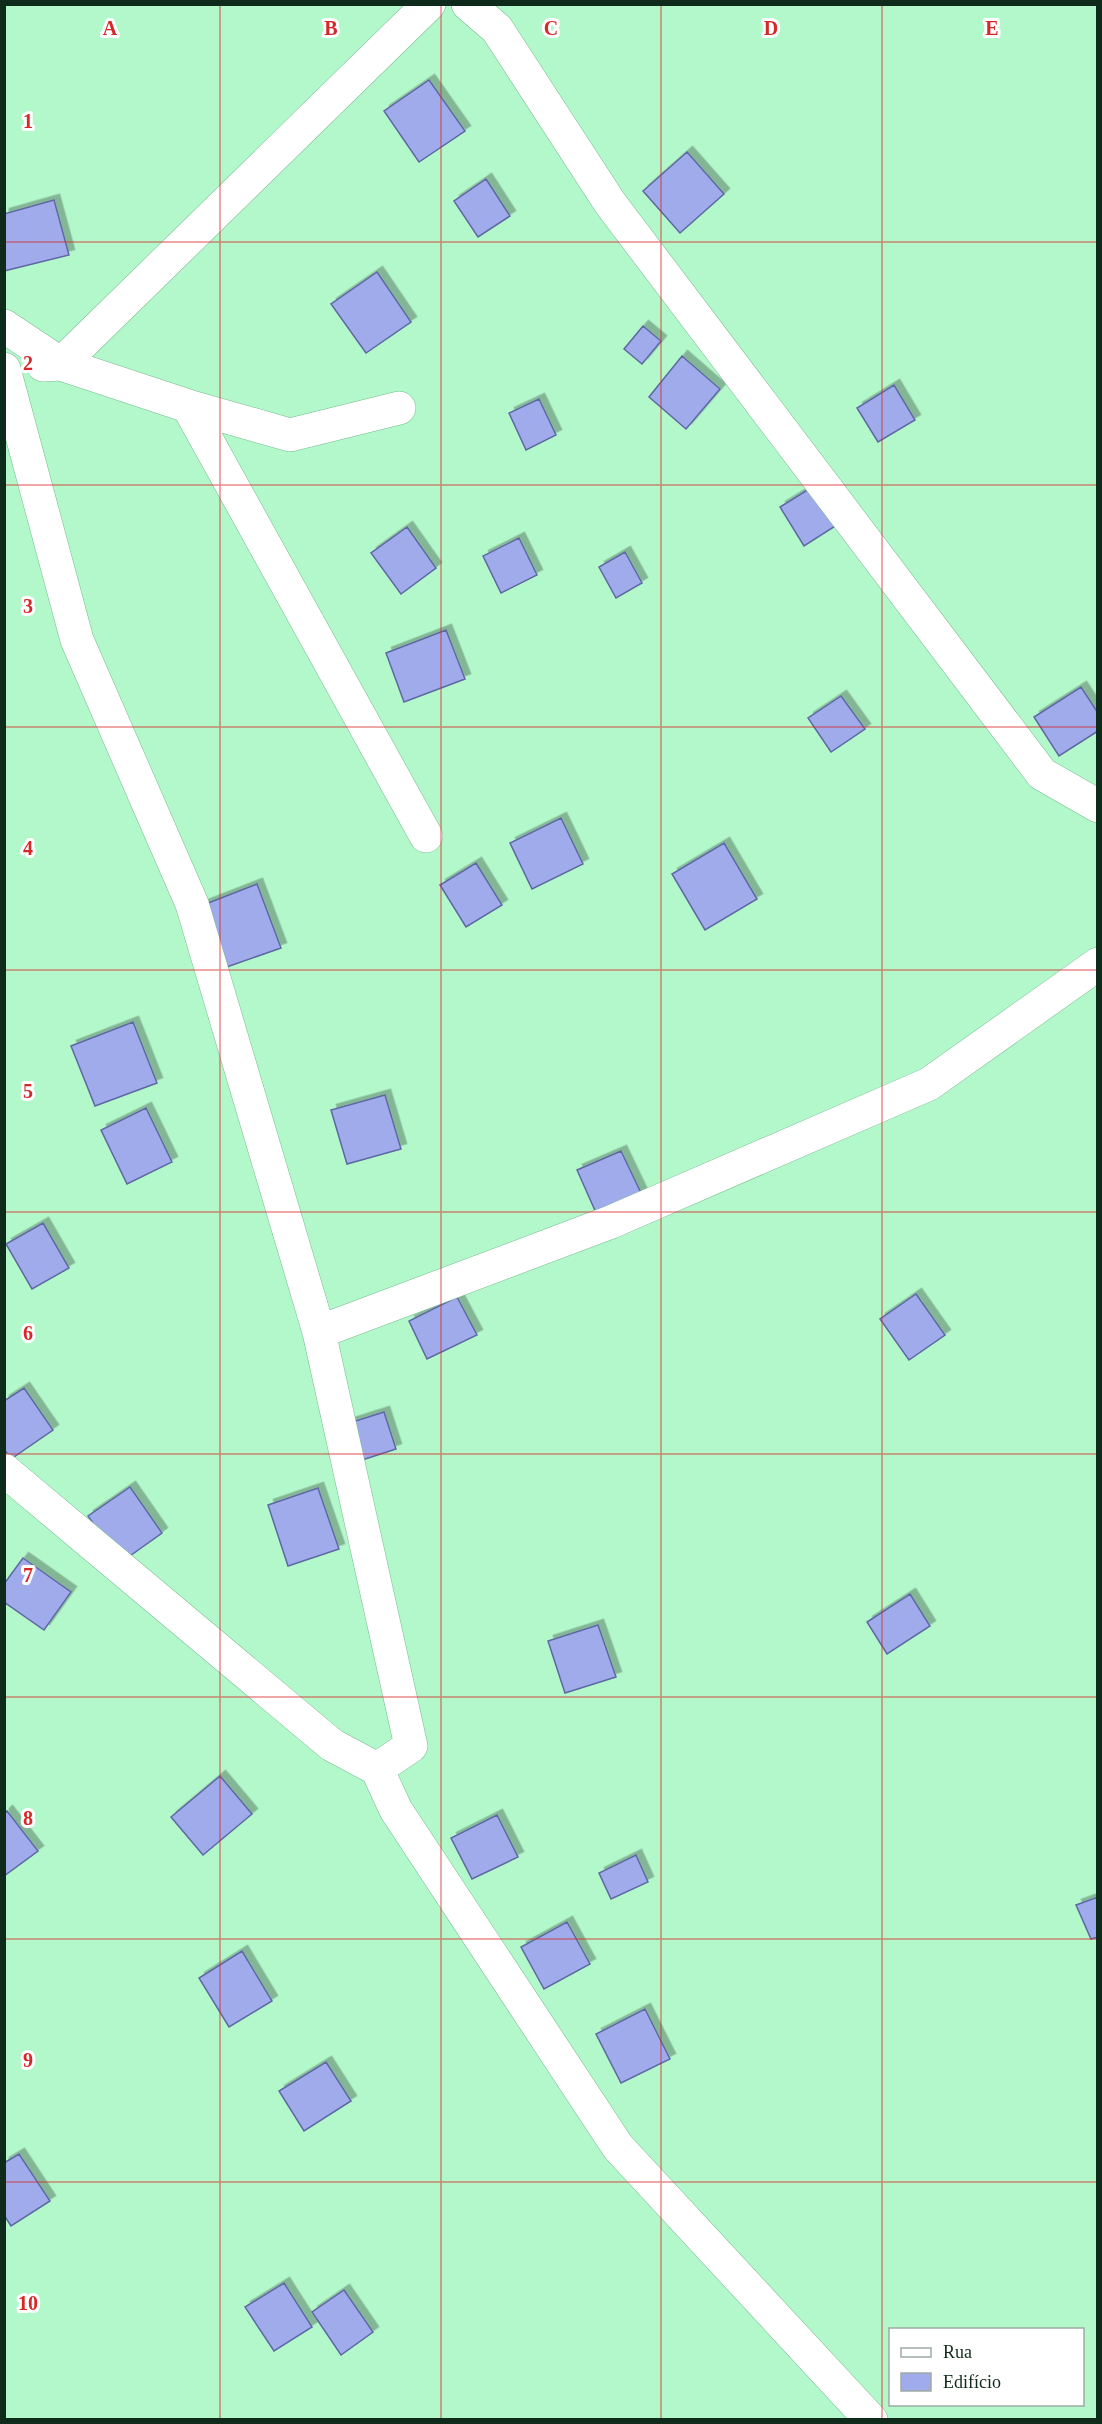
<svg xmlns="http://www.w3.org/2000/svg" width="1102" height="2424" font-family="'Times New Roman',serif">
<defs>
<filter id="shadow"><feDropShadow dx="5.5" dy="-5.5" stdDeviation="0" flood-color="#0004"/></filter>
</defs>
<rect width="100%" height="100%" fill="#b3f8cb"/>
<path fill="#9fabea" stroke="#5e68a2" stroke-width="1.5" filter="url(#shadow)" d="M429 80 465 131 419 162 384 111Z
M687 152 724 194 680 233 643 191Z
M486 179 510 216 478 237 454 201Z
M54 200 69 255 4 271V214Z
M377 272 411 322 366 353 331 304Z
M643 326 661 341 642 364 624 349Z
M682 356 720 389 686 429 649 397Z
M894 385 915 420 878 442 857 408Z
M539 399 556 435 526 450 509 413Z
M817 484 840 523 804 546 780 507Z
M407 527 436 568 401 594 371 553Z
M519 538 537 575 501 593 483 556Z
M625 552 642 583 616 598 599 567Z
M446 630 465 679 404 702 386 653Z
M1081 687 1098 713V731L1059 756 1034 717Z
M841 696 865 729 831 752 808 718Z
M561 818 583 864 532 889 510 843Z
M724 843 757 899 705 930 672 874Z
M476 863 502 905 466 927 440 885Z
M257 884 281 948 221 969 198 907Z
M133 1022 157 1083 95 1106 71 1046Z
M385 1095 401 1149 347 1164 331 1110Z
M146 1108 172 1162 127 1184 101 1130Z
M621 1151 642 1195 597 1215 577 1170Z
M43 1223 69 1268 32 1289 6 1244Z
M916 1294 945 1335 909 1360 880 1319Z
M457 1297 477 1335 427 1359 409 1321Z
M24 1388 53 1430 11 1459 4 1449V1401Z
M384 1412 396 1449 356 1462 343 1425Z
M130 1487 162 1533 120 1563 88 1516Z
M318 1488 339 1549 288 1566 268 1505Z
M23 1558 71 1592 44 1630 4 1602V1584Z
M910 1594 930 1626 887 1654 867 1622Z
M598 1625 616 1677 565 1693 548 1641Z
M220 1776 252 1814 203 1855 171 1817Z
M7 1811 38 1851 4 1876V1814Z
M497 1815 518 1857 472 1879 451 1838Z
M636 1855 648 1882 611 1899 599 1873Z
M1098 1897V1937L1091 1939 1076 1905Z
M567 1922 590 1964 544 1989 521 1947Z
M242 1951 272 2001 229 2027 199 1978Z
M645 2009 670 2059 621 2083 596 2034Z
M326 2062 351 2101 304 2131 279 2091Z
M19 2154 50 2201 11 2226 4 2215V2163Z
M284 2283 312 2327 274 2351 245 2307Z
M344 2290 373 2332 341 2355 312 2312Z"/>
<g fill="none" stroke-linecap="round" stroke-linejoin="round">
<g stroke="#78ba90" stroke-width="34">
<path id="minor" d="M468 4 497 29 610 203 1042 774 1098 806
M4 326 61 364 429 4
M43 365 61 364 188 406 290 435 399 408
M4 369 77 640 192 904 319 1332 411 1746 377 1769 332 1745 4 1470
M188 406 426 836
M319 1332 611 1222 929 1084 1098 964
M377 1769 396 1810 618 2147 871 2420"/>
</g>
<use href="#minor" stroke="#fff" stroke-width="33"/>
</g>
<path fill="none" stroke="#d62828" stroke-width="1.5" stroke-opacity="0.55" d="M220 4V2420M441 4V2420M661 4V2420M882 4V2420M4 242H1098M4 485H1098M4 727H1098M4 970H1098M4 1212H1098M4 1454H1098M4 1697H1098M4 1939H1098M4 2182H1098"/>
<g font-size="20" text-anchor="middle" font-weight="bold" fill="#d62828" stroke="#fff" stroke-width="6" stroke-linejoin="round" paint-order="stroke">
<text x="110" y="35">A</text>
<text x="331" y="35">B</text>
<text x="551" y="35">C</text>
<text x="771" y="35">D</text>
<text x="992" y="35">E</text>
<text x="28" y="128">1</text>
<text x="28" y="370">2</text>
<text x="28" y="613">3</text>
<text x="28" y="855">4</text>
<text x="28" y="1098">5</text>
<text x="28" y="1340">6</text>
<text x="28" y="1582">7</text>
<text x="28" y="1825">8</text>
<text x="28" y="2067">9</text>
<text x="28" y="2310">10</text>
</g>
<rect width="1102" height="2424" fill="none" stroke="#0e2a1a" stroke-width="12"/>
<rect x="889" y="2328" width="195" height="78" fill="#ffffff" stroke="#9faaa3" stroke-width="1.5"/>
<rect x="901" y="2348" width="30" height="9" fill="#ffffff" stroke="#9faaa3" stroke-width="1.5"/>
<text x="943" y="2358" font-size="18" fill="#0e2a1a">Rua</text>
<rect x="901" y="2373" width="30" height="18" fill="#9fabea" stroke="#9faaa3" stroke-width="1.5"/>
<text x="943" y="2388" font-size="18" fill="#0e2a1a">Edifício</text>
</svg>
